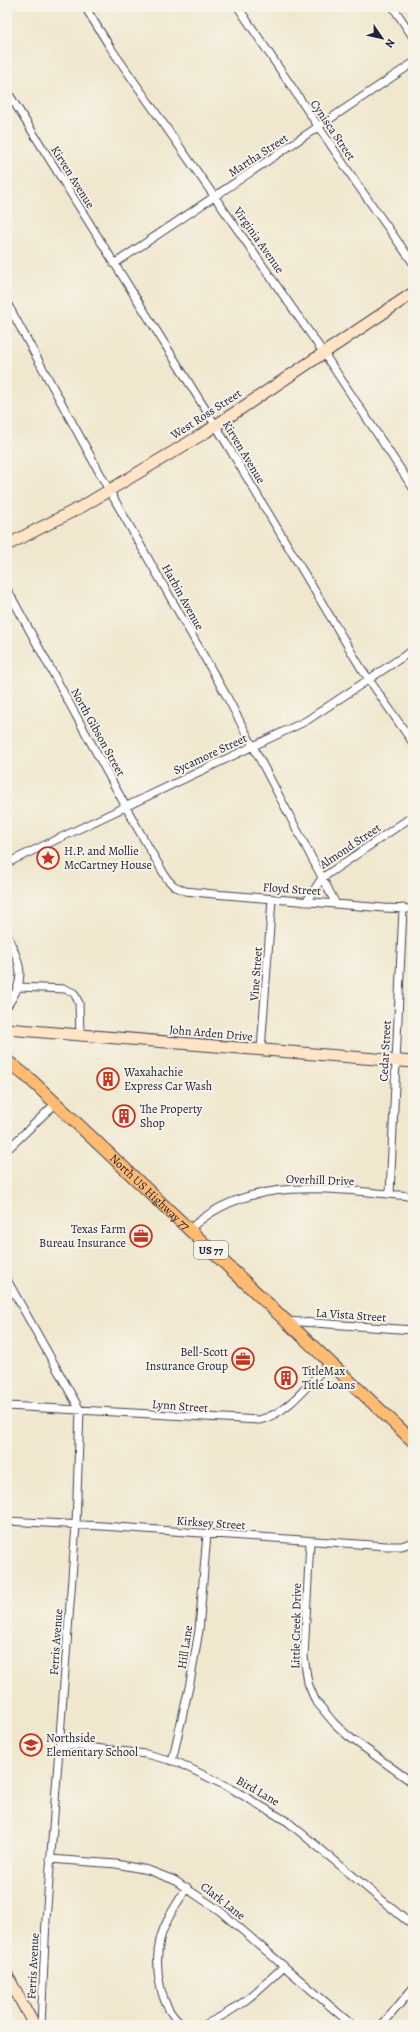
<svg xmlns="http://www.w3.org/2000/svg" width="420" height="2032" font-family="Alegreya,serif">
<rect width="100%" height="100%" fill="#f7f3e8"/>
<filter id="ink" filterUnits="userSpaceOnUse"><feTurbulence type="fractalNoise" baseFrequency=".025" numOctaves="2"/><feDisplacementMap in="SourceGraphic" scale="8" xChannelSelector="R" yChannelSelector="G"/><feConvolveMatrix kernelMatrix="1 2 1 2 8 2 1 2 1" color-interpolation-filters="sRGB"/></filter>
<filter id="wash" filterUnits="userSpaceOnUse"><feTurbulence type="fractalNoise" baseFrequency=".012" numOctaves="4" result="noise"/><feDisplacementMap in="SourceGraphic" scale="16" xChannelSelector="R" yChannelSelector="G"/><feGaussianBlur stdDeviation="0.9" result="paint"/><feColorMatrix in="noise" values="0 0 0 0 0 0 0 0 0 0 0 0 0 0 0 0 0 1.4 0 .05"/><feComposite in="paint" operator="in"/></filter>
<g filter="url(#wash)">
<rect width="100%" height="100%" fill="#f0e7ce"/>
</g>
<g filter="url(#ink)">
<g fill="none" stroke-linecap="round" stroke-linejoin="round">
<g stroke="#414051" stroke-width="9">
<path id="street" d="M85 7 110 47 323 352 413 488
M238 7 357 184 413 263
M393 7 413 37
M7 91 219 431 361 668 413 743
M114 264 413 63
M7 303 109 490 226 695 336 904
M7 589 138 829 167 879 174 886 185 891 214 894 384 908 413 909
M7 863 306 721 413 650
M306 902 322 878 413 816
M7 935C20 963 28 979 7 1006
M19 987 65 989 74 993 79 1003 80 1036
M261 1050 272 899
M7 1150 55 1104
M390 1194 403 908
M189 1230C250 1171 337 1191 413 1196
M7 1280 80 1410 76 1525 46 1920 41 2025
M287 1321 413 1330
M7 1406 259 1420C288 1414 310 1382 330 1362
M7 1521 102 1526 386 1546H402L413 1542
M310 1541 304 1657 308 1683 315 1700 334 1723 348 1736 413 1783
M60 1744 146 1754 177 1762 232 1789 288 1822 413 1926
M172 1761 190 1683 199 1630 207 1534
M50 1859 116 1864 148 1870 174 1880 220 1911 352 2025
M183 2025C159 2009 154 1965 160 1940 165 1920 177 1904 187 1887
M204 2025C238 2010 258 1991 284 1966
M382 2025 413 1988"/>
</g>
<g stroke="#414051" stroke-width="13">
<path id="secondary" d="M7 545 83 506 206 432 413 293
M7 1029 413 1062
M7 1975 34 2025"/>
</g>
<g stroke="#414051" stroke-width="14">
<g id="primary">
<path id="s1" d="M7 1061 30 1079 413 1441"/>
</g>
</g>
<use href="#street" stroke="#fff" stroke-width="7"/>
<use href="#secondary" stroke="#ffe4c6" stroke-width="11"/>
<use href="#primary" stroke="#febb71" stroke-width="12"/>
</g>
</g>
<defs>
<g id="sight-ring" transform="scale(1.15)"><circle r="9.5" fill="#f7f3e8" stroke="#c8321e" stroke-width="1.5"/><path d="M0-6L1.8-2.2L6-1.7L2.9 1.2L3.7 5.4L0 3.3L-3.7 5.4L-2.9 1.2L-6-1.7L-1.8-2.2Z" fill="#c8321e"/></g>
<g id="building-ring" transform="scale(1.15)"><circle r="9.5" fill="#f7f3e8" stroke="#c8321e" stroke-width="1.5"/><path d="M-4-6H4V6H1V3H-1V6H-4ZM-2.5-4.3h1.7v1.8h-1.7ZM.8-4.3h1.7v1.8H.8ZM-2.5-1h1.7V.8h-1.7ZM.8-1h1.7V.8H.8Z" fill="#c8321e"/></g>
<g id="office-ring" transform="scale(1.15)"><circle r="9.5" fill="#f7f3e8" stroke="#c8321e" stroke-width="1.5"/><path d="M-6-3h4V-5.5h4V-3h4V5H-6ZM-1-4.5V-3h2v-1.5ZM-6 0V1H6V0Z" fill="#c8321e"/></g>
<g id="school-ring" transform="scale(1.15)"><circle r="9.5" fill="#f7f3e8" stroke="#c8321e" stroke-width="1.5"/><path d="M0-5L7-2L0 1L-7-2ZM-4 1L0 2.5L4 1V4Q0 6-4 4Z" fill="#c8321e"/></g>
</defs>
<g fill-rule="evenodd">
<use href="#sight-ring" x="48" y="858"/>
<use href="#building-ring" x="108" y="1079"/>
<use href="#building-ring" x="124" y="1116"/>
<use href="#office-ring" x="141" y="1236"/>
<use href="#office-ring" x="243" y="1359"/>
<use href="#building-ring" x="286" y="1378"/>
<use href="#school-ring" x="31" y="1745"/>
</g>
<g text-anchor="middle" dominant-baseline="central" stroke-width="4" stroke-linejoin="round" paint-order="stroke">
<rect fill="#f7f3e8" stroke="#62616f" stroke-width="1" x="194" y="1241" width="34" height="18" rx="3"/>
<g font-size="11" font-weight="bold" fill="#22223b">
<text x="211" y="1250">US 77</text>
</g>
<g font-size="12" fill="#22223b" stroke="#f7f3e8">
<text transform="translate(333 130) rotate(56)">Cynisca Street</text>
<text transform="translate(258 155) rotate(-33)">Martha Street</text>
<text transform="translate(73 177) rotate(58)">Kirven Avenue</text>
<text transform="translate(259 240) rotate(55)">Virginia Avenue</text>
<text transform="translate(206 414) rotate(-33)">West Ross Street</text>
<text transform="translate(244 452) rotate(59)">Kirven Avenue</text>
<text transform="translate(183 597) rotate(61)">Harbin Avenue</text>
<text transform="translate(98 732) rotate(61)">North Gibson Street</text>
<text transform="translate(210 754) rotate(-25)">Sycamore Street</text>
<text transform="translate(350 846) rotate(-34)">Almond Street</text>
<text transform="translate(292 889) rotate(4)">Floyd Street</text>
<text transform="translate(256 974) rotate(-86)">Vine Street</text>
<text transform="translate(211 1033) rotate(5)">John Arden Drive</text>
<text transform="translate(385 1051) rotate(-87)">Cedar Street</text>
<text transform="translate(320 1180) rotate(2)">Overhill Drive</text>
<text stroke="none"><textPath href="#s1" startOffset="194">North US Highway 77</textPath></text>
<text transform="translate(351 1315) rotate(4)">La Vista Street</text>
<text transform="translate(180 1406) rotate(4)">Lynn Street</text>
<text transform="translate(211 1523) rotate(4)">Kirksey Street</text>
<text transform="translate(296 1626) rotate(-89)">Little Creek Drive</text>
<text transform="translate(56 1642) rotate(-86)">Ferris Avenue</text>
<text transform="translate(185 1647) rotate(-81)">Hill Lane</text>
<text transform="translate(258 1791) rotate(30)">Bird Lane</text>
<text transform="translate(223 1901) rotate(38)">Clark Lane</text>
<text transform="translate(33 1966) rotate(-87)">Ferris Avenue</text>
</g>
<g font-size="12" fill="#22223b" stroke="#f7f3e8" text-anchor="start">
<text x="64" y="851">H.P. and Mollie<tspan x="64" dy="14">McCartney House</tspan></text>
<text x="124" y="1072">Waxahachie<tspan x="124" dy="14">Express Car Wash</tspan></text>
<text x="140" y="1109">The Property<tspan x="140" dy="14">Shop</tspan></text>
<text x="126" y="1229" text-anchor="end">Texas Farm<tspan x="126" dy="14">Bureau Insurance</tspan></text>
<text x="228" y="1352" text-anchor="end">Bell-Scott<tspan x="228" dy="14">Insurance Group</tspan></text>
<text x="302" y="1371">TitleMax<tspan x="302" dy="14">Title Loans</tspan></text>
<text x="46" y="1738">Northside<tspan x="46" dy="14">Elementary School</tspan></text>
</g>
</g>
<rect width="420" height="2032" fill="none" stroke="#f7f3e8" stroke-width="24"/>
<g transform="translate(382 38) rotate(124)" stroke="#f7f3e8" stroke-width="3" paint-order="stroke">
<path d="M0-3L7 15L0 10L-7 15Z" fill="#22223b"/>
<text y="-6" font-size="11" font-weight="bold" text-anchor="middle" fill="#22223b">N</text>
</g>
</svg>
